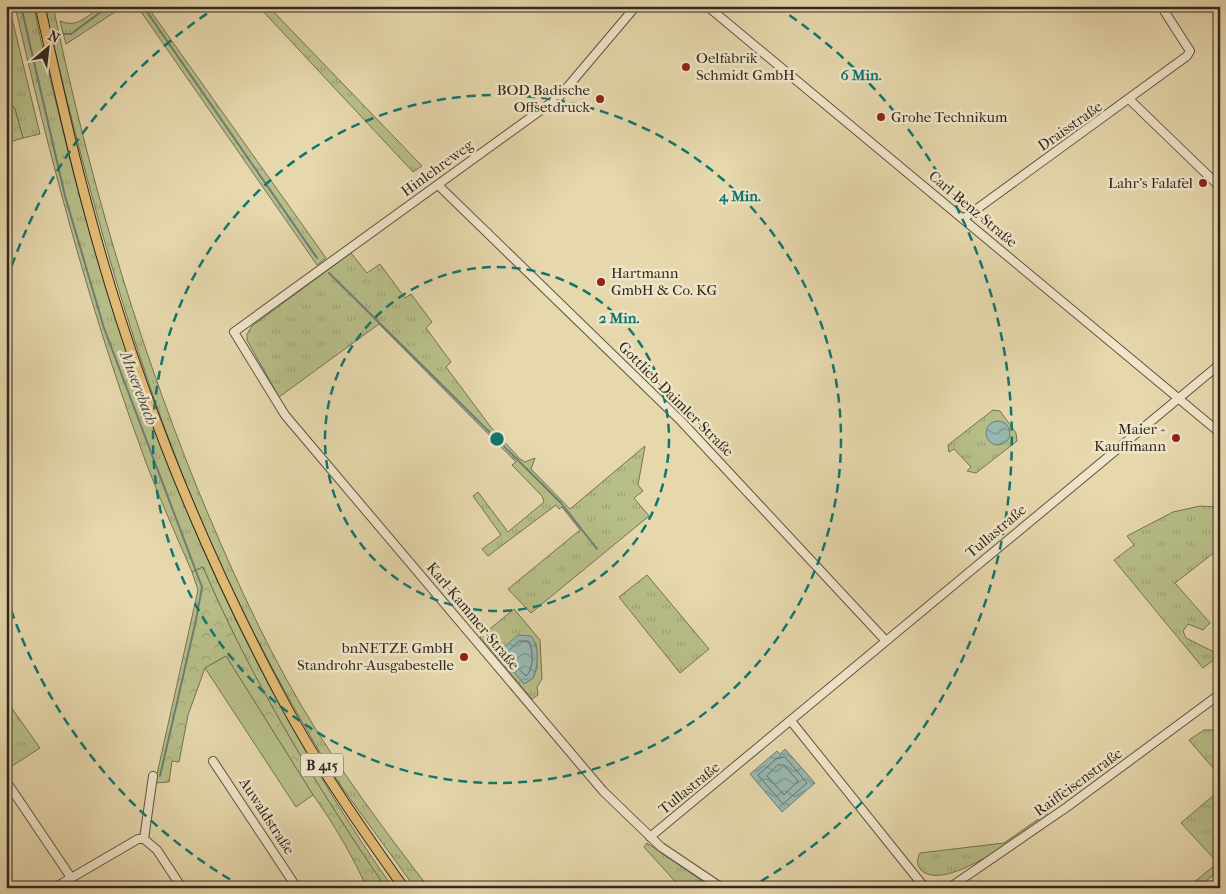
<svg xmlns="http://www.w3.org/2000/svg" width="1226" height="894" font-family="'IM FELL French Canon',serif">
<defs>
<pattern id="grass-tufts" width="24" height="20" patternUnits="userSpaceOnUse" patternTransform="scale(1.25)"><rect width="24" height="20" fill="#b7be88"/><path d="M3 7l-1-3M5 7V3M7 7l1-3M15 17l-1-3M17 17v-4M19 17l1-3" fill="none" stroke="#9ea375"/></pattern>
<pattern id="forest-crowns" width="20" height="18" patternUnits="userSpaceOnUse" patternTransform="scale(1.25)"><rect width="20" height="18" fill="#b7be88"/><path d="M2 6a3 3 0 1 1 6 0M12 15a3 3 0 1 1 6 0" fill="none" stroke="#9ea375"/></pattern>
<pattern id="water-waves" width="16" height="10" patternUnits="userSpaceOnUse" patternTransform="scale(1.25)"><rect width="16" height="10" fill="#98b8b1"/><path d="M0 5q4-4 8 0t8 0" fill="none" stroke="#7d968f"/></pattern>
</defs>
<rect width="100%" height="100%" fill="#e6d7ac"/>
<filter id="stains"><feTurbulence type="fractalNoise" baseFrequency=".004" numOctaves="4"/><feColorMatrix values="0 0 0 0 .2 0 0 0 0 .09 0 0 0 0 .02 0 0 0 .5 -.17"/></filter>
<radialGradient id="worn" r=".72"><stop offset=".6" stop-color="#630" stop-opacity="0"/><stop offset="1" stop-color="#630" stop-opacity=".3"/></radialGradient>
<path fill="url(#grass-tufts)" stroke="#747353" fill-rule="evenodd" d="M6 6H9L40 134 23 138 15 109 6 97Z
M15 6H34C41 46 52 84 61 123 127 396 231 657 393 888H386C317 787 251 680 203 567L192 572C174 530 155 489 140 446 88 303 49 155 15 6Z
M44 6H53C88 172 133 328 196 485 227 560 260 635 301 705 339 769 383 829 429 888H415C391 854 365 820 341 786 314 744 289 700 266 656 157 454 97 228 44 6Z
M102 6H124L66 44 60 21C77 29 88 15 102 6Z
M137 6H147L326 258 317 265Z
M258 6H268L422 166 413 172Z
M351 253 367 273 380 264 405 298 411 294 432 322 426 328 451 362 446 367 490 426 520 459 525 462 535 458 531 469 570 509 645 446 638 485 643 491 634 498 649 516 531 613 508 589 580 530 562 507 559 509 556 505 488 556 482 549 501 535 473 496 478 492 508 532 544 502 542 496 512 465 516 462 379 324 279 397 247 340V334L252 326Z
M993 410 1000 411 1016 433 1017 441 976 473 967 471 971 467 954 449 949 452 948 445Z
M1200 506 1220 507V557L1215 552 1175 583 1210 623 1203 630 1188 624 1183 631 1186 638 1220 655 1203 668 1114 560 1134 545 1127 536 1173 512Z
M647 575 709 649 680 673 619 597Z
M514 609 540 640 542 679 537 687 538 695 532 699 480 637ZM536 643 537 668 533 678 524 683 503 660Z
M6 700 40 748 6 770Z
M1204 730H1220V776L1189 740Z
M1220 790V861L1218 863 1181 823Z
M1047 813 1049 816C1026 831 945 894 921 870 916 864 917 859 920 853L1004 843Z
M647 843 701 880 697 888H681L644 847Z"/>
<path fill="url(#forest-crowns)" stroke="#747353" d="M6 97 15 109 23 138 6 143Z
M203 567C251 680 317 787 386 888H367C352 855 334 824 313 795L226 656 205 668 188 715 179 762 172 761 169 782 155 783 198 590 192 572Z
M1220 861V869L1198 888H1187Z"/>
<path fill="#b7be88" stroke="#747353" d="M226 656 313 795 296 807 205 668Z"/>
<path fill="url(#water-waves)" stroke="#6f7e76" d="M986 433a12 12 0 1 1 24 0a12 12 0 1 1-24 0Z
M518 635 531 636C540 648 538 665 533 678L524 684 503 659 501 650Z
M785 749 815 783 782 812 750 774 777 751 780 754Z"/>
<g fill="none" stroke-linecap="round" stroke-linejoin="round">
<path stroke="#647068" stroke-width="1" d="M519 641H528C534 649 534 670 526 676L508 658 507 653Z
M785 757 807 783 783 804 758 775 776 759Z
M778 765H784L798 781 784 795 767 776Z"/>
<path stroke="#6f7e76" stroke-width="2" d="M21 6 65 196 104 328 202 587 196 620 160 776
M143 6 317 258
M60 34H71L109 6
M329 273 561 503 597 549"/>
<g stroke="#5e5442" stroke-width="10">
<path id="minor" d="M636 6 559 97 234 332 285 415 603 791 661 847 722 888
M707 6 1220 433
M1130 100 1220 187
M438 185 681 421 886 641
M963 219 1187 56 1190 51 1161 6
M791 721 925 888
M213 761 297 888
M6 781 70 876
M650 837 1220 364
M144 839 153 776
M144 839 157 850 182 888
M54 888 138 839H144
M949 888 1067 807 1220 694"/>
</g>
<g stroke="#31281e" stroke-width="11">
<path id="major" d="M40 6C55 74 70 142 88 208 134 381 201 549 286 706 320 769 362 829 404 888"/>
</g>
<use href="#minor" stroke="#efe5c9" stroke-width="8"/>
<use href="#major" stroke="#e3bc76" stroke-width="9"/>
</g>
<g fill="none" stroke="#0f766e" stroke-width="2.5" stroke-dasharray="9 6">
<circle cx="497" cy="439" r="172"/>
<circle cx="497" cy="439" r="344"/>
<path d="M243 887A515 515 0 0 1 7 598M7 280A515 515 0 0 1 217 7M777 7A515 515 0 0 1 751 887"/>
</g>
<g fill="#8f2418" stroke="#efe5c9" stroke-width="2">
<circle cx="686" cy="67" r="5"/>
<circle cx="600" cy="99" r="5"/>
<circle cx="881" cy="117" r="5"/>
<circle cx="1203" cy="183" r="5"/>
<circle cx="601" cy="282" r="5"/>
<circle cx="1176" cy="438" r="5"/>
<circle cx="464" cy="657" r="5"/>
</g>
<g text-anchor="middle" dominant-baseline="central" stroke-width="5" stroke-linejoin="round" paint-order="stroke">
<rect fill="#efe5c9" stroke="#6a6151" stroke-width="1" x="301" y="753.5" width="42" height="23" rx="4"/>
<g font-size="14" font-weight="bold" fill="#31281e">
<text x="322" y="765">B 415</text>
</g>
<g font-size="15" fill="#31281e" stroke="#efe5c9" text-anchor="end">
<text x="696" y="58" text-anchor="start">Oelfabrik<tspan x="696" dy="17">Schmidt GmbH</tspan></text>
<text x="590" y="90">BOD Badische<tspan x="590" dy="17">Offsetdruck</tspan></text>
<text x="891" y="117" text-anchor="start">Grohe Technikum</text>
<text x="1193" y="183">Lahr's Falafel</text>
<text x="611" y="273" text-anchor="start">Hartmann<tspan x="611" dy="17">GmbH &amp; Co. KG</tspan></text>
<text x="1166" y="429">Maier +<tspan x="1166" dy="17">Kauffmann</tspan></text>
<text x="454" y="648">bnNETZE GmbH<tspan x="454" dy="17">Standrohr-Ausgabestelle</tspan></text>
</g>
<g font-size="15" fill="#31281e" stroke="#efe5c9">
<text transform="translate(1070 126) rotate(-35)">Draisstraße</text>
<text transform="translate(437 168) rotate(-36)">Hinlehreweg</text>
<text transform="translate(973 209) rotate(40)">Carl-Benz-Straße</text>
<text transform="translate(676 399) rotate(45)">Gottlieb-Daimler-Straße</text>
<text transform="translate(996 531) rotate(-40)">Tullastraße</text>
<text transform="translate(473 616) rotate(50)">Karl-Kammer-Straße</text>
<text transform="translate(1078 782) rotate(-36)">Raiffeisenstraße</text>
<text transform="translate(689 788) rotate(-39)">Tullastraße</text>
<text transform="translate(267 816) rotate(57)">Auwaldstraße</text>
</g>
<g font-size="16" font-style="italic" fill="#4b4c43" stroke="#efe5c9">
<text transform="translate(139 388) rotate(69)">Muserebach</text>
</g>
</g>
<circle cx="497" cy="439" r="8" fill="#0f766e" stroke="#efe5c9" stroke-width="2.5"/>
<g font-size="15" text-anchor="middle" font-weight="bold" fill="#0f766e" stroke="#efe5c9" stroke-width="5" stroke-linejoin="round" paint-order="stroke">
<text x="861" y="80">6 Min.</text>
<text x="740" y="201">4 Min.</text>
<text x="619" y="323">2 Min.</text>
</g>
<rect width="1226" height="894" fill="none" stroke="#e6d7ac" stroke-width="25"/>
<rect x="8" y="8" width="1211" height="879" fill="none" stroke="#31281e" stroke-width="2.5"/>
<rect x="12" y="12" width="1201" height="869" fill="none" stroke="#31281e"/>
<g transform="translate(48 48) rotate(28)" stroke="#efe5c9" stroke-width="4" paint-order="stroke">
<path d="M0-4L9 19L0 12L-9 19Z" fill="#31281e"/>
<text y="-8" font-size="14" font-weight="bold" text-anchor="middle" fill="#31281e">N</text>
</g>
<rect width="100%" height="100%" filter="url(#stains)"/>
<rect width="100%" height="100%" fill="url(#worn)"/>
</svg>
